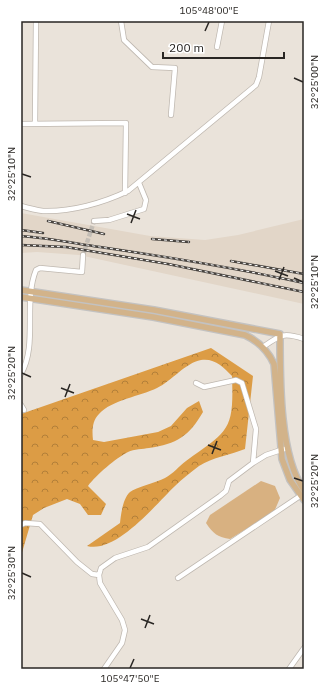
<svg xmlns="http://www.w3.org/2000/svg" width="325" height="690" font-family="'IBM Plex Sans',sans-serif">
<defs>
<pattern id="forest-crowns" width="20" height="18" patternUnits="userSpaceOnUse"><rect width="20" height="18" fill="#dc9c45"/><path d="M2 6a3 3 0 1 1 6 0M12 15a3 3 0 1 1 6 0" fill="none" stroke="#b27f39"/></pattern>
</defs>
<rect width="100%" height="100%" fill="#eae3da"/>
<path fill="#e2d6c8" d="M21 213 150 236 205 240 238 235 304 219V304L79 255 37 252 21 253Z"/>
<path fill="#d8b181" d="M261 481 275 486 280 498 274 512 230 539C218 537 213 534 206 523L210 515Z"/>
<path fill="url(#forest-crowns)" d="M211 348 253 376 245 449C230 455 213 457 199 466 191 472 182 479 175 486 156 504 116 554 87 546L120 523C121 514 123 498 130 492 136 487 156 483 165 478 173 474 179 466 186 461 229 430 234 431 232 376 223 367 215 358 201 360 185 363 172 381 157 388 141 396 111 400 99 414 92 421 92 431 93 440L104 442 158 432 171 426 187 408 199 401 203 412C189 436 177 444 149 448 143 449 134 449 128 452 116 458 96 475 88 486L106 504 101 515H88L80 504 67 499 44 508 33 515 21 556V414Z"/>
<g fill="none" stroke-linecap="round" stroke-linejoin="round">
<path stroke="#c3bdb5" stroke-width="4.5" stroke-dasharray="4.5 2" stroke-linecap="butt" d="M83 255 94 221"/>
<g stroke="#bfb8b0" stroke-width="6">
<path id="minor" d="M121 21 124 40 152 67 175 68 171 115
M217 47 222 21
M35 123 36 21
M21 124 126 123 125 193
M21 206C28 208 36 210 43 211 71 212 103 203 128 191L256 85 259 77 269 21
M94 221 109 220 144 209 146 200 139 183
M263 347C280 335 283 332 304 339
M21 374C38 345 23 302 36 270L40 268 82 272 83 255
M196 383 204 387 236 380 242 383 256 429 253 463
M21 405 24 410
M21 525 25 523 40 524 77 562 92 574 99 575
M178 578 300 496
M104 669 122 643 125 630 122 620 100 583 99 575 101 568 115 558 148 547 220 496 226 491 229 481 253 463 266 455 284 449
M289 669 304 648"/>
</g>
<g stroke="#c3c2c1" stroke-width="8">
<path id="major" d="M21 290 154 310 280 334C280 377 279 456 304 490
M21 297 153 317 245 335C258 341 268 351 274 364L282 459 290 480 304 500"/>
</g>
<use href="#minor" stroke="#fff" stroke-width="4.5"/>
<use href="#major" stroke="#d2b38a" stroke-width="5.5"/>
<g stroke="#484440" stroke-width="2.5">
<path id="rail" d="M48 221 104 234
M21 230 43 233
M21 236C48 238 73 243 100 247 168 257 236 268 304 283
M152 239 189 242
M21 245 66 247 168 264 304 292
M231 261 304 274"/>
</g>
<use href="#rail" stroke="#fff" stroke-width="1" stroke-dasharray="3" stroke-linecap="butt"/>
</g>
<path fill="none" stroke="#292623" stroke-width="1.5" d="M205 31 209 22M294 78 303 82M22 174 31 177M127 214 140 219M131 223 136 210M275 271 288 276M294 278 303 282M279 280 284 267M22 373 31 377M61 388 74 393M65 397 70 384M208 445 221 450M212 454 217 441M294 478 303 481M22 573 31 577M141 619 154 624M145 628 150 615M130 668 134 659"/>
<rect width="325" height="690" fill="none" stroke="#ffffff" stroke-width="44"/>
<path d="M163 52v6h121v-6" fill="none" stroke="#292623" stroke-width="2"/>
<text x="169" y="52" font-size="12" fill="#292623" stroke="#ffffff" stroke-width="3" paint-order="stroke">200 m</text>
<rect x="22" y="22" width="281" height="646" fill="none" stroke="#292623" stroke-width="1.5"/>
<g font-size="10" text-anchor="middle" fill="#292623">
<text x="209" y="14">105°48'00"E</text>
<text transform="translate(314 82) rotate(-90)" y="4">32°25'00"N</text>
<text transform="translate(11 174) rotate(-90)" y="4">32°25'10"N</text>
<text transform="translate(314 282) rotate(-90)" y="4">32°25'10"N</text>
<text transform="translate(11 373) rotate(-90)" y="4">32°25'20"N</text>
<text transform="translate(314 481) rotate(-90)" y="4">32°25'20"N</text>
<text transform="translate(11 573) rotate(-90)" y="4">32°25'30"N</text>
<text x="130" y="682">105°47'50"E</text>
</g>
</svg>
